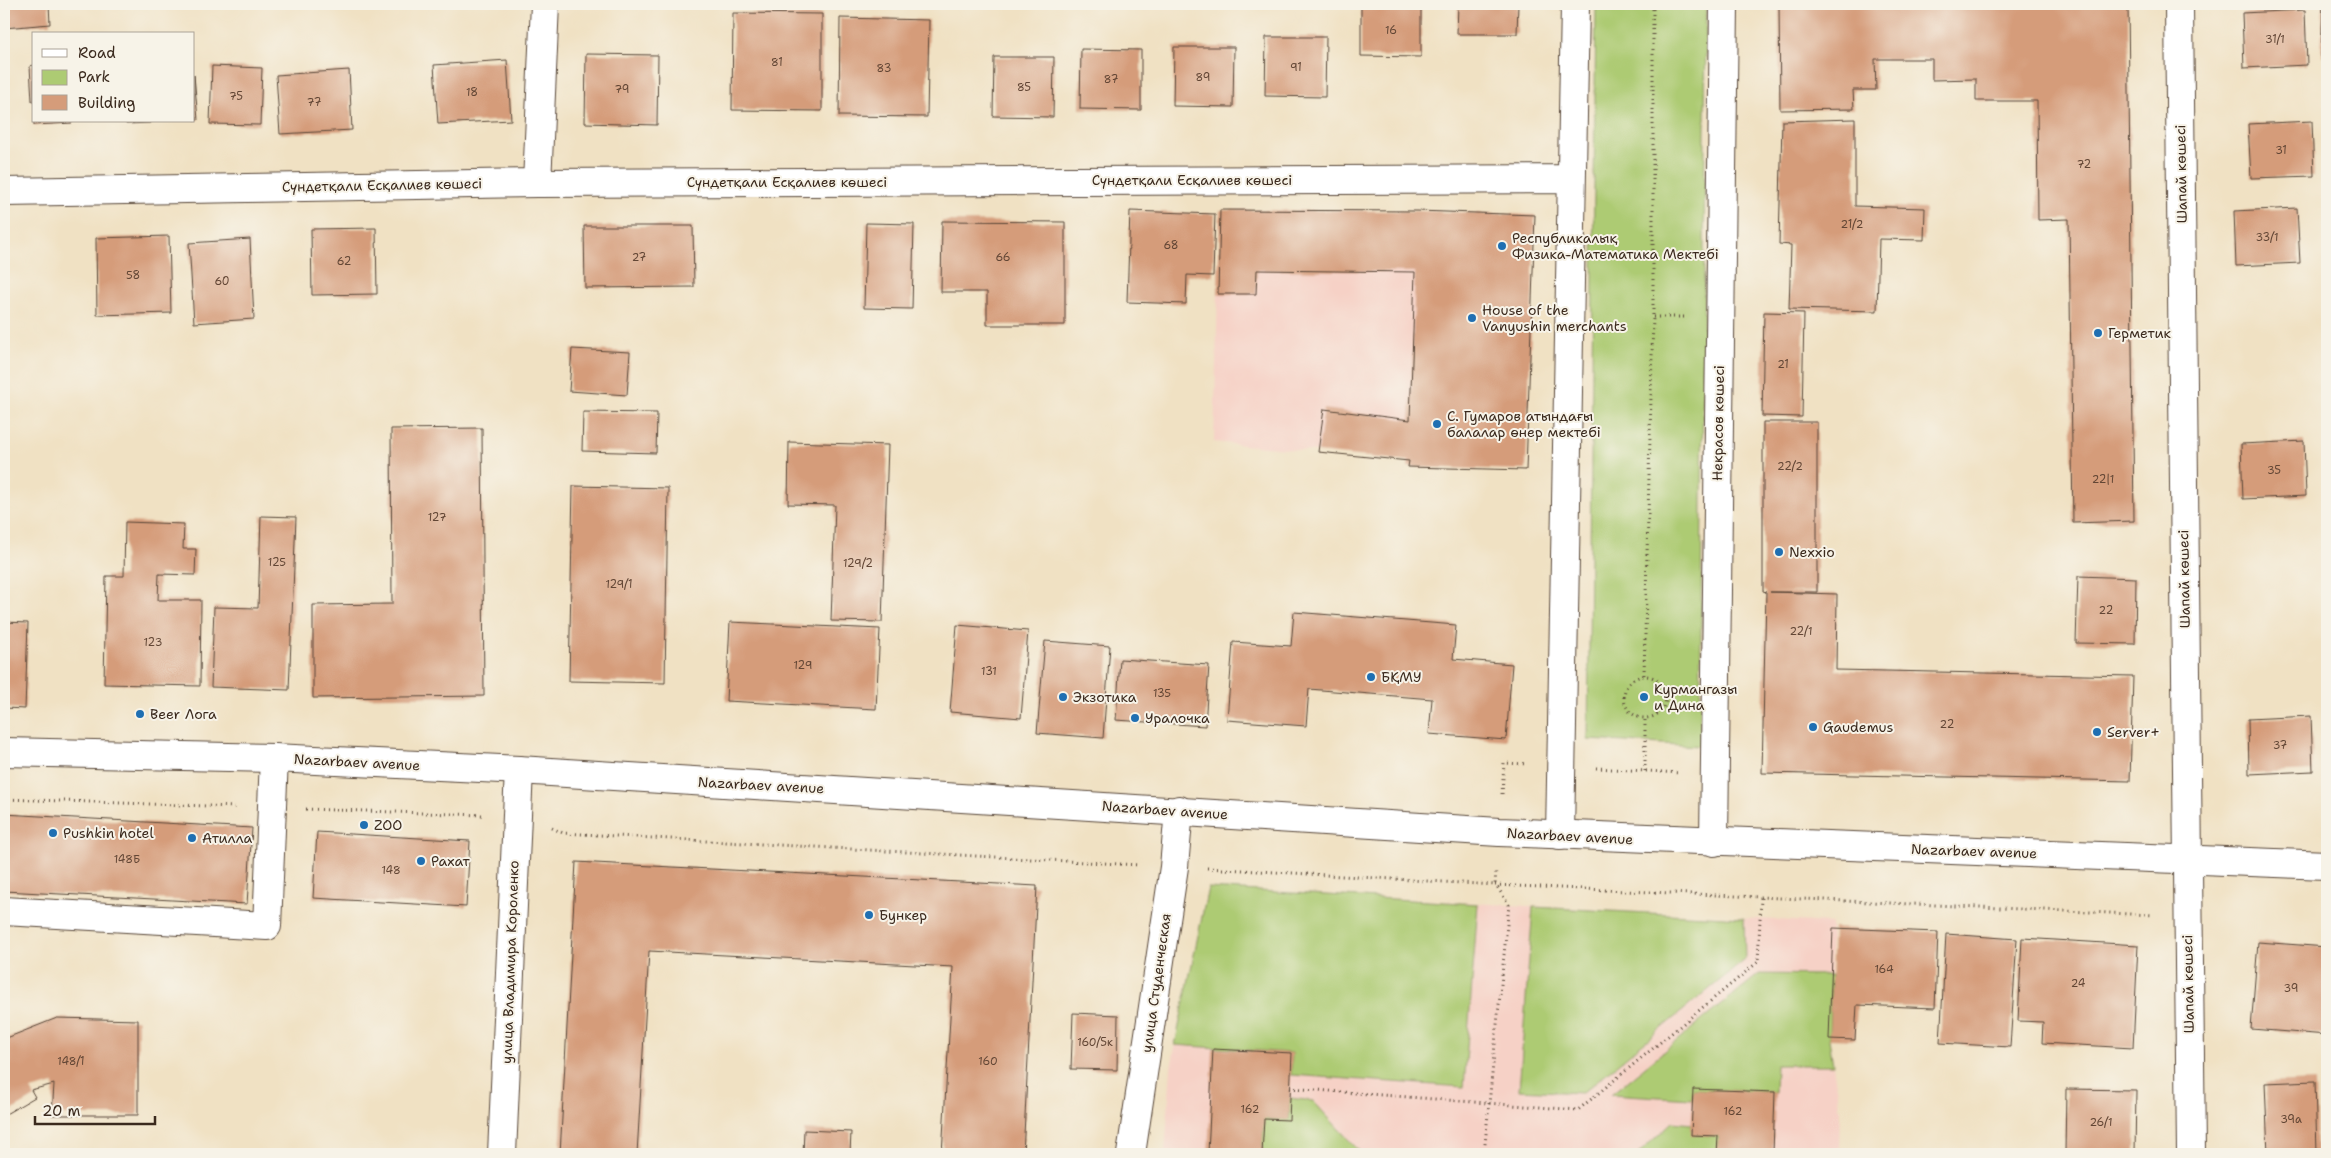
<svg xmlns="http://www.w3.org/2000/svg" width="2331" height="1158" font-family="'Shantell Sans',sans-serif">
<rect width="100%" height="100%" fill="#f7f3e8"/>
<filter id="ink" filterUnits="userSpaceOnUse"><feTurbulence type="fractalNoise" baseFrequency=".02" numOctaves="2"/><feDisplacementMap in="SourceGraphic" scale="10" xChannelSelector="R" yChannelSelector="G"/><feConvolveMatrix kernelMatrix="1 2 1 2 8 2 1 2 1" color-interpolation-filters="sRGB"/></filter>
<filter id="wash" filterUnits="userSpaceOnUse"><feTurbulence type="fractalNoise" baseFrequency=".0096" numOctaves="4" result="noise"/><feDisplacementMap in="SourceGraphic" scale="20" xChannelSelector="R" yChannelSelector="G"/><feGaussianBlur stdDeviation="1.12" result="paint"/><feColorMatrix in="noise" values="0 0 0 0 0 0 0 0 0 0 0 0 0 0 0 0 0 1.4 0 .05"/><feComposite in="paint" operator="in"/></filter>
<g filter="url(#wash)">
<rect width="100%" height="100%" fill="#f0e1c3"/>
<path fill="#f6d1c6" d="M1220 210 1417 211 1535 215 1526 470 1408 467V461L1214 442Z
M1208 888 1831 923 1829 1039 1840 1111 1839 1154H1165L1171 1068Z"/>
<path fill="#adcb73" stroke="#747a48" d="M1596 4H1706L1700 746 1588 740Z
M1208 888 1478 904 1464 1087 1291 1075 1292 1053 1175 1045Z
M1533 907 1744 918 1745 960 1582 1093 1519 1090Z
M1759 974 1831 975 1829 1039 1833 1065H1776L1775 1092 1693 1089 1692 1099 1611 1094Z
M1290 1098 1313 1101 1362 1154H1262L1264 1119 1289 1120Z
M1672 1122 1692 1124V1135L1718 1136 1717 1154H1638Z"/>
<g id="blocks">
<path fill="#d59c7a" d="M4 4H49L50 24 4 28Z
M1361 4H1421V57L1361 56Z
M1458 4H1518L1517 34H1457Z
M1779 4H2128L2134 521 2073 523 2069 219 2038 220 2037 101H1976V79L1932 80V59H1875L1876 90H1853L1854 109 1780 110Z
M2323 4H2327V57H2321Z
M2305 10 2307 65 2244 68 2242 13Z
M733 13 822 14V111L732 110Z
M840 18 929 20 927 117 839 116Z
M1266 37H1326L1325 97 1265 96Z
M1174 47H1234L1233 107 1173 106Z
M1081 49 1141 50V110L1080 109Z
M586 54 658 55 657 125 585 123Z
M994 57H1054L1053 117 993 116Z
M507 60 511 120 438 124 434 65Z
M34 65V101H32L30 66Z
M212 66 262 68 260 125 210 124Z
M349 70 352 130 280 134 276 75Z
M194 75 198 120H194Z
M1855 119V206L1925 208 1924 240 1879 239 1877 311 1789 309 1791 245 1779 244 1782 121Z
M34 121H72V123L34 125Z
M125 121H151V123L126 124Z
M2312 121 2314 176 2251 178 2248 124Z
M2297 208 2300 263 2236 266 2234 211Z
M1220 210 1417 211 1535 215 1526 470 1408 467 1409 461 1318 452 1324 409 1410 420 1415 272 1257 270 1256 294H1218Z
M1130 211 1215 214 1213 276 1187 275 1186 304 1127 302Z
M942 221 1065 222V325H987V292H941Z
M866 223 914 224 912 309 864 308Z
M584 226H693L694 287 585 288Z
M376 228 377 294 312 295 311 229Z
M169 236 171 313 97 315 96 238Z
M250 239 254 319 194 323 189 243Z
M1764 312 1804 313 1802 417 1762 416Z
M572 349 630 352 627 395 569 391Z
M583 412 657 413 656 453 582 451Z
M1763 422H1817V592H1770L1837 594 1836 670 2133 676 2130 781 1762 773 1766 592 1763 591Z
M482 428 484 696 313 698V605L392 604 391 429Z
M2304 441 2306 496 2243 499 2241 444Z
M789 442 888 445 882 622 831 621 835 505 788 504Z
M573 486 668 488 665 683 569 681Z
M261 516 296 517 289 690 211 687 214 607 258 608Z
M125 522 184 524 183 549H196L195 575 159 574 158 600H201L200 686 104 684 106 576H124Z
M2078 576 2136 578 2135 644 2076 643Z
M1294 612 1456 625 1453 659 1512 664 1506 740 1429 734 1432 699 1309 689 1306 726 1227 720 1233 642 1291 646Z
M4 622 28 623 25 709 4 708Z
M730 622 880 629 876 709 726 701Z
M957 625 1028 631 1021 718 950 712Z
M1045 641 1110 646 1103 738 1037 733Z
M1120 659 1209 665 1205 726 1116 720Z
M2311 716 2313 771 2249 774 2248 719Z
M4 814 252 828 247 904 4 891Z
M317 832 470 841 466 907 313 898Z
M576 862 1037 886 1023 1154H942L953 967 649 951 637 1154H560Z
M1833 928 1938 932 1935 1008 1857 1005 1855 1040 1829 1039Z
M1946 934 2017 939 2010 1047 1940 1043Z
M2022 938 2138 945 2133 1048 2042 1043 2043 1022 2018 1021Z
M2258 942 2327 947V1035L2251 1029Z
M1073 1013 1118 1015 1117 1070 1071 1069Z
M57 1018 138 1020V1115H52L54 1084 31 1090 35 1097 4 1115V1039Z
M1213 1049 1292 1053 1289 1120 1264 1119 1262 1154H1208Z
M2315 1081 2317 1154H2268L2265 1083Z
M1693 1089 1775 1092 1773 1154H1717L1718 1136 1691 1135Z
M2066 1089 2136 1090 2135 1154H2065Z
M804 1130 851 1132 850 1154H803Z"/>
</g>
</g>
<g filter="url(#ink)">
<use href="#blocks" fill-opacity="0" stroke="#564537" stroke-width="1"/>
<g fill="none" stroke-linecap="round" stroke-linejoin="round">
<g stroke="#564537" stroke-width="30">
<path id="minor" d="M2179 4 2191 1154
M537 183 545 4
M4 192 537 183 1571 179
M1560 835 1575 4
M1714 842 1724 4
M4 911 267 926 274 758
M502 1154 519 770
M1131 1154 1174 867 1179 810"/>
</g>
<g stroke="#564537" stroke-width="30">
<path id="major" d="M4 752 274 758 519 770 1499 832 2327 865"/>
</g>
<path stroke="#564537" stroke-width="3" stroke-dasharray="1 4" stroke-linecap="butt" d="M1653 317H1685
M1644 675 1653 317V4
M1624 697a21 21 0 1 1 42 0a21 21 0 1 1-42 0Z
M1596 768 1680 773
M1645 771V718
M1502 794 1504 763 1527 764
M4 799 237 807
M306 809 482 815
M552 828 563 833 1139 865
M1207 868 1495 885 1496 869
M1495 885 2154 915
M1290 1088 1578 1110 1758 962 1761 897
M1484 1154 1509 905 1496 885"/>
<use href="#minor" stroke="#fff" stroke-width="28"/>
<use href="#major" stroke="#fff" stroke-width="28"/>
</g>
</g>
<g fill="#1f6fb2" stroke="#f7f3e8" stroke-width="2">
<circle cx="1502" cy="246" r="5"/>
<circle cx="1472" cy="318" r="5"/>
<circle cx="2098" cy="333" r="5"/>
<circle cx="1437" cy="424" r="5"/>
<circle cx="1779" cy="552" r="5"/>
<circle cx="1371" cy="677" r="5"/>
<circle cx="1063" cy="697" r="5"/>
<circle cx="1644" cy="697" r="5"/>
<circle cx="140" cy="714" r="5"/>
<circle cx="1135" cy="718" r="5"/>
<circle cx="1813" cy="727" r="5"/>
<circle cx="2097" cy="732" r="5"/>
<circle cx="364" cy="825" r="5"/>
<circle cx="53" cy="833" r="5"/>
<circle cx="192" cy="838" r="5"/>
<circle cx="421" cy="861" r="5"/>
<circle cx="869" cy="915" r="5"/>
</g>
<g text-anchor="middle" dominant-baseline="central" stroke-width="4" stroke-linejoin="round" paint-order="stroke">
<g font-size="11" fill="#624635">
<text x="1391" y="30">16</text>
<text x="2275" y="39">31/1</text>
<text x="777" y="62">81</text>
<text x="1296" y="67">91</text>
<text x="884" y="68">83</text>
<text x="1203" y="77">89</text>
<text x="1111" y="79">87</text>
<text x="1024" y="87">85</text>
<text x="622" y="89">79</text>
<text x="472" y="92">18</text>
<text x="236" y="96">75</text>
<text x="314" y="102">77</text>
<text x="2281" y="150">31</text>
<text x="2084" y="164">72</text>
<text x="1852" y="224">21/2</text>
<text x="2267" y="237">33/1</text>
<text x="1171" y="245">68</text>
<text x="639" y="257">27</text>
<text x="1003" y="257">66</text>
<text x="344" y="261">62</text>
<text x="133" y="275">58</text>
<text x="222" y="281">60</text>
<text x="1783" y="364">21</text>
<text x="1790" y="466">22/2</text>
<text x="2274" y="470">35</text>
<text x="2103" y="479">22|1</text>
<text x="437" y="517">127</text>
<text x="277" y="562">125</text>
<text x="858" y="563">129/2</text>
<text x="619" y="584">129/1</text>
<text x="2106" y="610">22</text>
<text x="1801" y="631">22/1</text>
<text x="153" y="642">123</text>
<text x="803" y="665">129</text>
<text x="989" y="671">131</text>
<text x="1162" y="693">135</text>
<text x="1947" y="724">22</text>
<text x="2280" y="745">37</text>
<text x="127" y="859">148Б</text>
<text x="391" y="870">148</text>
<text x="1884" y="969">164</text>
<text x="2078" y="983">24</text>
<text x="2291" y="988">39</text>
<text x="1095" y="1042">160/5к</text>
<text x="71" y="1061">148/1</text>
<text x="988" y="1061">160</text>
<text x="1250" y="1109">162</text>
<text x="1733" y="1111">162</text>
<text x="2291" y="1119">39а</text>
<text x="2101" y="1122">26/1</text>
</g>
<g font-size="14" fill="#3b2a1e" stroke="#f7f3e8">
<text transform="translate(2181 174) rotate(-91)">Шапай көшесі</text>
<text x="1192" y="180">Сүндетқали Есқалиев көшесі</text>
<text x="787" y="182">Сүндетқали Есқалиев көшесі</text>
<text transform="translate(382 185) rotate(-1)">Сүндетқали Есқалиев көшесі</text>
<text transform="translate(1718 423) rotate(-89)">Некрасов көшесі</text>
<text transform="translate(2184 579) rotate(-91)">Шапай көшесі</text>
<text transform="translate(357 762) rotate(3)">Nazarbaev avenue</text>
<text transform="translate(761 785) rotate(3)">Nazarbaev avenue</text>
<text transform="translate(1165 810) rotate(4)">Nazarbaev avenue</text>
<text transform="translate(1570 836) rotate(3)">Nazarbaev avenue</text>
<text transform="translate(1974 851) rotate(2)">Nazarbaev avenue</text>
<text transform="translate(510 962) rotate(-88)">улица Владимира Короленко</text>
<text transform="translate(1156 983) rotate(-82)">улица Студенческая</text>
<text transform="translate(2188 984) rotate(-91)">Шапай көшесі</text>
</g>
<g font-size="14" fill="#3b2a1e" stroke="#f7f3e8" text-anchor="start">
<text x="1512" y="238">Республикалық<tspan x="1512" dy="16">Физика-Математика Мектебі</tspan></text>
<text x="1482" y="310">House of the<tspan x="1482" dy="16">Vanyushin merchants</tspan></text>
<text x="2108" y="333">Герметик</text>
<text x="1447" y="416">С. Гумаров атындағы<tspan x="1447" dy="16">балалар өнер мектебі</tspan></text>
<text x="1789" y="552">Nexxio</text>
<text x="1381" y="677">БҚМУ</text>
<text x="1654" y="689">Курмангазы<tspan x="1654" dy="16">и Дина</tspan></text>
<text x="1073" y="697">Экзотика</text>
<text x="150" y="714">Beer Лога</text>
<text x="1145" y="718">Уралочка</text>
<text x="1823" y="727">Gaudemus</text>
<text x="2107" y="732">Server+</text>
<text x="374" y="825">ZOO</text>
<text x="63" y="833">Pushkin hotel</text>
<text x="202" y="838">Атилла</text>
<text x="431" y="861">Рахат</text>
<text x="879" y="915">Бункер</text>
</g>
</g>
<rect width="2331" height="1158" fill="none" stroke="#f7f3e8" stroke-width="20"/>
<rect x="32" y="32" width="162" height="90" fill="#f7f3e8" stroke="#aca397"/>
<rect x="42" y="49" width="25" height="8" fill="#ffffff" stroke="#aca397"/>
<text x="78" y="58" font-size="15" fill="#3b2a1e">Road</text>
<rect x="42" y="70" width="25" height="15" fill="#adcb73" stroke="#aca397"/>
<text x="78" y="82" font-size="15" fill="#3b2a1e">Park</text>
<rect x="42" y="95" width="25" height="15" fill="#d59c7a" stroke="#aca397"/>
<text x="78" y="108" font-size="15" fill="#3b2a1e">Building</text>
<path d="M35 1116v8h120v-8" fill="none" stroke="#3b2a1e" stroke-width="2.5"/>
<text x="42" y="1116" font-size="15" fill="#3b2a1e" stroke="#f7f3e8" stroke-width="4" paint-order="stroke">20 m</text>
</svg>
